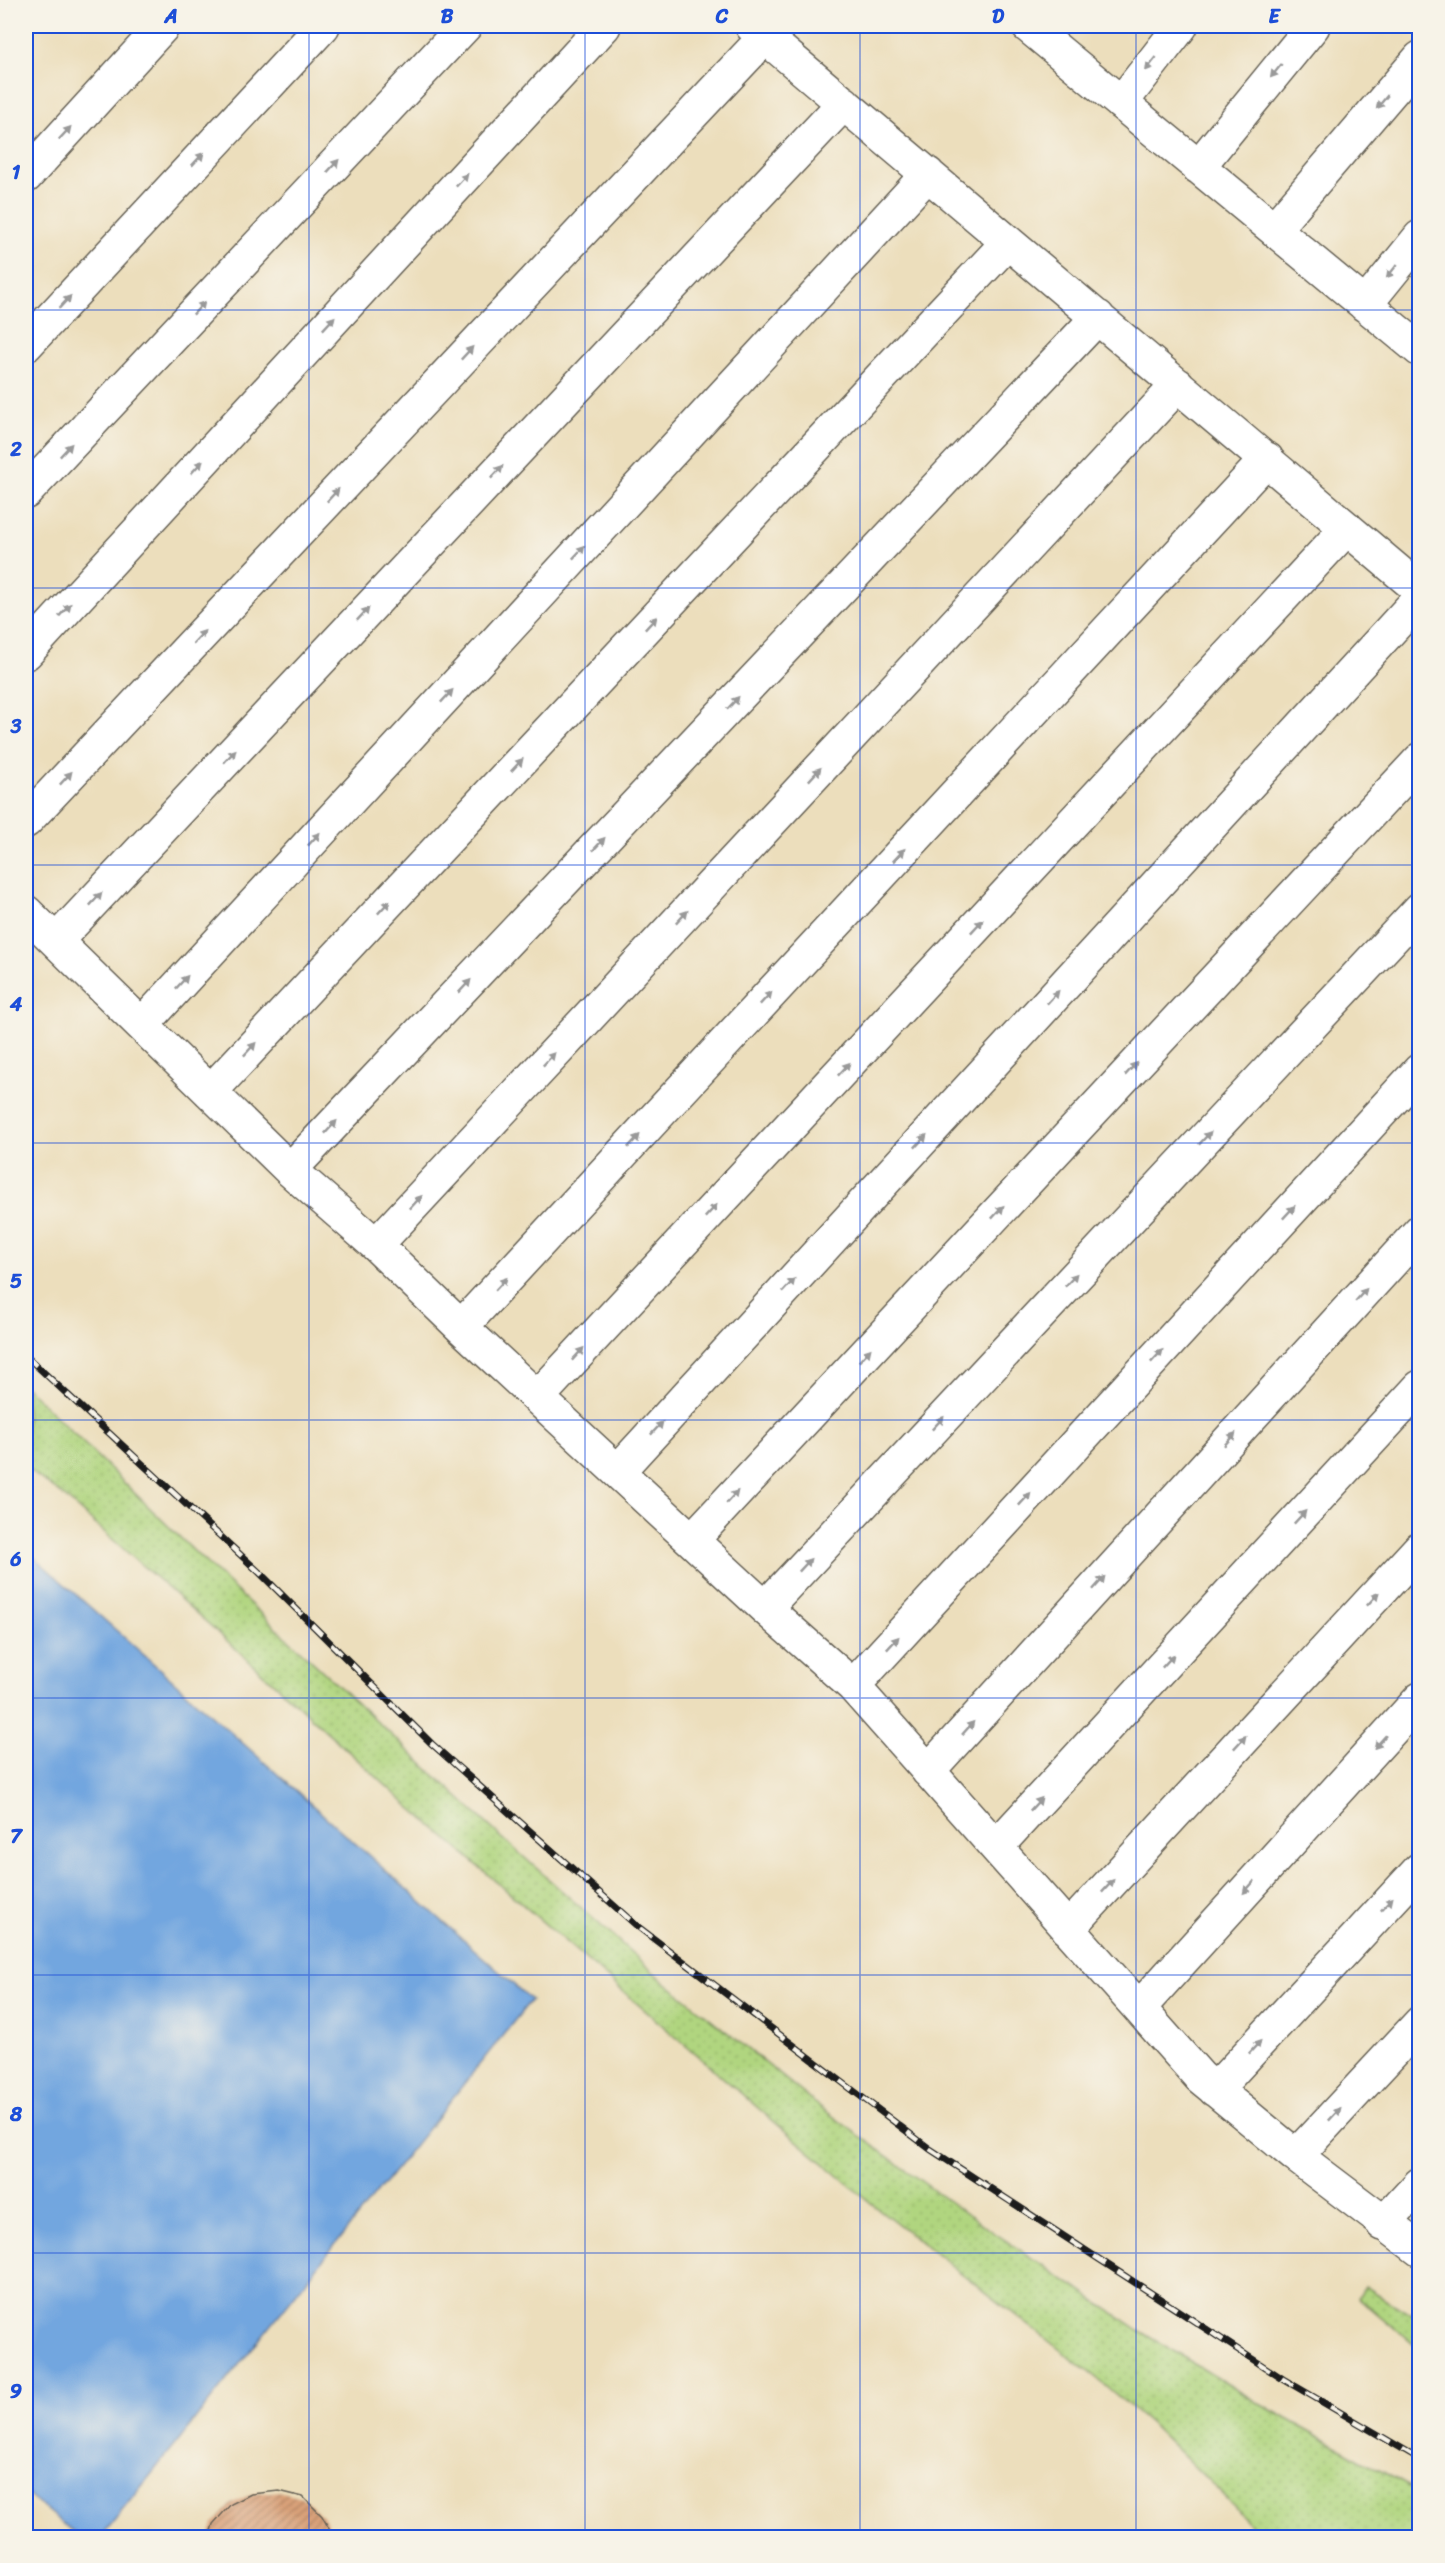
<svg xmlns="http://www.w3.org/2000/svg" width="1445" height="2563" font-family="Sriracha,sans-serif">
<defs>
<pattern id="grass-dots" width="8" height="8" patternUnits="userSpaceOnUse" patternTransform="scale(1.5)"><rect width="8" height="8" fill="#b0d57f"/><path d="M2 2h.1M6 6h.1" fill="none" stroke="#97b66d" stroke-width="1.8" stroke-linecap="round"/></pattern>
<pattern id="building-hatch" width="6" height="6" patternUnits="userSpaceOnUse" patternTransform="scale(1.5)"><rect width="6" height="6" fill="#d9a179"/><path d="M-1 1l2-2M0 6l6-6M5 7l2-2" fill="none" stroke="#af8262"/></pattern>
</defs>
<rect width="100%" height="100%" fill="#f7f3e8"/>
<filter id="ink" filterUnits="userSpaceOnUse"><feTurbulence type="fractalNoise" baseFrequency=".0167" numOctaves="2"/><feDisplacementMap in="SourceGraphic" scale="12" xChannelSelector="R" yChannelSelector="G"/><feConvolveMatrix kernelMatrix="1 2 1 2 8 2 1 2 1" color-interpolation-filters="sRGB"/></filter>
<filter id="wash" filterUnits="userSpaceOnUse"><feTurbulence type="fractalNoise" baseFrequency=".008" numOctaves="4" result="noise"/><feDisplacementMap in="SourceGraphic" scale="24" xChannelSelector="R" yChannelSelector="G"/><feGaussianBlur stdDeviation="1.35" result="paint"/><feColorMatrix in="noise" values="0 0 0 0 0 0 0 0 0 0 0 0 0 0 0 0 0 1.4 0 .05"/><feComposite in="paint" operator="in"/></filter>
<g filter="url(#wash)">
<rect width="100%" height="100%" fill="#ecdebc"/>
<path fill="url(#grass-dots)" stroke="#66784e" stroke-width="1.5" d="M26 1387 201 1558 499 1835 660 1978 815 2103 962 2211 1139 2330 1257 2402 1419 2492V2537H1260L1255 2529 1215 2487 1155 2428 1099 2380 871 2203 765 2114 404 1802 213 1628 60 1493 26 1468Z
M1365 2286 1419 2320V2349L1358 2297Z"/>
<path fill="#72a6df" stroke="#47617e" stroke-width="1.5" d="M26 1550 531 2000 101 2537H80L26 2494Z"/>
<g id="blocks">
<path fill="url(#building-hatch)" d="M279 2491 303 2497 322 2516 334 2538H209L213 2524 231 2504 251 2494Z"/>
</g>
</g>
<g filter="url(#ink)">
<use href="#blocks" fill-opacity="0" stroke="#656054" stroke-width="1.5"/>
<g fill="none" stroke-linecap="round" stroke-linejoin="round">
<g stroke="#656054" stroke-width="36">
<path id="minor" d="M752 26 1420 590
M1028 26 1420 350
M1121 103 1181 26
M1198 167 1313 26
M26 176 163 26
M1274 229 1420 58
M1365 305 1420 237
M26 345 323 26
M26 492 465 26
M26 653 604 26
M26 821 765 37
M26 912 290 1170 376 1245 461 1327 765 1608 853 1686 1200 2077 1296 2156 1420 2250
M56 941 844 103
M142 1025 928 174
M210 1092 1008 242
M290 1170 1098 317
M376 1245 1178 385
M461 1327 1267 459
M538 1397 1347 528
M618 1471 1420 598
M692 1540 1420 760
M765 1608 1420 909
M853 1686 1420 1070
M928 1771 1420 1231
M996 1847 1420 1387
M1068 1929 1420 1548
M1139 2008 1420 1699
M1215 2090 1420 1869
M1296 2156 1420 2023
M1383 2224 1420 2184"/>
</g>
<use href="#minor" stroke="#fff" stroke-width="33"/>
<g stroke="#1c1c1c" stroke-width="7">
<path id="rail" d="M26 1356 259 1572 432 1744 637 1926 930 2149 1283 2379 1420 2459"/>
</g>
<use href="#rail" stroke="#f7f3e8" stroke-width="4.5" stroke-dasharray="14" stroke-linecap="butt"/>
</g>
<defs><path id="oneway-solid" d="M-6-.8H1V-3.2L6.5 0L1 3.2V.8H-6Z" transform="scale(1.5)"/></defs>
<g fill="#999">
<use href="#oneway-solid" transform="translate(1151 64) rotate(128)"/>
<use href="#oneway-solid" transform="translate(1276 71) rotate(129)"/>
<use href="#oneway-solid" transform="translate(1382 102) rotate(130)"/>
<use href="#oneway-solid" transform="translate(65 133) rotate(-47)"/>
<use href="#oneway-solid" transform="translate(198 159) rotate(-47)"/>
<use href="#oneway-solid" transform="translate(333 166) rotate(-47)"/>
<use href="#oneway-solid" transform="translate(462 180) rotate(-47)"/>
<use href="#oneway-solid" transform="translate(1392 271) rotate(129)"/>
<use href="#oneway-solid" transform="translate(65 302) rotate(-47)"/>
<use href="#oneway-solid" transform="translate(199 308) rotate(-47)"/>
<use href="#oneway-solid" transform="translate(329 323) rotate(-47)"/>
<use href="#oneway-solid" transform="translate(467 353) rotate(-47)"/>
<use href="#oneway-solid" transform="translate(66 450) rotate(-47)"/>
<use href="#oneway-solid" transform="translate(197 467) rotate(-47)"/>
<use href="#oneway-solid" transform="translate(497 472) rotate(-47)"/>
<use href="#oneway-solid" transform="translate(333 495) rotate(-47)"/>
<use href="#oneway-solid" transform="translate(579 552) rotate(-47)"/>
<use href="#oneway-solid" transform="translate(65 610) rotate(-47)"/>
<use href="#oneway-solid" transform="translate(363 614) rotate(-47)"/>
<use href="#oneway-solid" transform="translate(651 623) rotate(-47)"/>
<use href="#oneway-solid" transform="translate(199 637) rotate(-47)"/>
<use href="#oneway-solid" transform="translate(447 696) rotate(-47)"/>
<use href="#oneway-solid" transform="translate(733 703) rotate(-47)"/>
<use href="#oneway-solid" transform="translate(230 756) rotate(-47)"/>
<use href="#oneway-solid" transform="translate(517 765) rotate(-47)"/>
<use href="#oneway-solid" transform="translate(815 774) rotate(-47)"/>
<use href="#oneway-solid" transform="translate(66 778) rotate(-47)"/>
<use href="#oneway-solid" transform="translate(314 839) rotate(-47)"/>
<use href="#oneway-solid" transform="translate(599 844) rotate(-47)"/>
<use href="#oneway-solid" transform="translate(899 855) rotate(-47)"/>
<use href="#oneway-solid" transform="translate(96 899) rotate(-47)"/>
<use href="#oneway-solid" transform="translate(384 907) rotate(-47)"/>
<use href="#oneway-solid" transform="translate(682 917) rotate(-47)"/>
<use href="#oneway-solid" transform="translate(977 926) rotate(-47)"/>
<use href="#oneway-solid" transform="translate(182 982) rotate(-47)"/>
<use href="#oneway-solid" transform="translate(465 986) rotate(-47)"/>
<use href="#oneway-solid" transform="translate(1053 997) rotate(-47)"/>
<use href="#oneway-solid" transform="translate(766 998) rotate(-47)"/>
<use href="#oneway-solid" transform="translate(250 1049) rotate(-47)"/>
<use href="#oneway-solid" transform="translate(549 1059) rotate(-47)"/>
<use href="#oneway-solid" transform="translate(844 1069) rotate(-47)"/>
<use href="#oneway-solid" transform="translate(1131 1069) rotate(-47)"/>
<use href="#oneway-solid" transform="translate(331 1127) rotate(-47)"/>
<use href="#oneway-solid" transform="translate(1205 1138) rotate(-47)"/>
<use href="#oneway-solid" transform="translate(634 1141) rotate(-47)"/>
<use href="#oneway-solid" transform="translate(921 1141) rotate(-47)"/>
<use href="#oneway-solid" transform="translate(416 1202) rotate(-47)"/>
<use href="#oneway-solid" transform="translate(711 1211) rotate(-47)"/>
<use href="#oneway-solid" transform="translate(998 1212) rotate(-47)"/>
<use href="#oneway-solid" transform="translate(1289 1212) rotate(-47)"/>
<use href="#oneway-solid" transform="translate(1071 1280) rotate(-47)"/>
<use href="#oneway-solid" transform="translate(501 1284) rotate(-47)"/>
<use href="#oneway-solid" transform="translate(789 1285) rotate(-47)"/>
<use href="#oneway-solid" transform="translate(1361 1295) rotate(-48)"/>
<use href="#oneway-solid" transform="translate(578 1354) rotate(-47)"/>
<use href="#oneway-solid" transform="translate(865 1355) rotate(-47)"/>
<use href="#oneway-solid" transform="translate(1157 1356) rotate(-47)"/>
<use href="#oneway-solid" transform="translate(938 1423) rotate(-47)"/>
<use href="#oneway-solid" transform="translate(657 1428) rotate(-47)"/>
<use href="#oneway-solid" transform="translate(1230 1439) rotate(-48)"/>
<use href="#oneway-solid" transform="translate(732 1497) rotate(-47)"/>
<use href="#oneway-solid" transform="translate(1025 1499) rotate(-47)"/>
<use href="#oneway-solid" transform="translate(1300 1517) rotate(-47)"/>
<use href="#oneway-solid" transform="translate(805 1565) rotate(-47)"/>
<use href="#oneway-solid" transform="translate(1099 1583) rotate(-48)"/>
<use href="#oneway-solid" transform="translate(1373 1599) rotate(-47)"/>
<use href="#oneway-solid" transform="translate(893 1643) rotate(-47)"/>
<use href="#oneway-solid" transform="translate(1168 1661) rotate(-47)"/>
<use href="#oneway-solid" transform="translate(968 1728) rotate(-48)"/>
<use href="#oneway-solid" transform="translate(1240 1742) rotate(-47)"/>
<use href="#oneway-solid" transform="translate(1380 1742) rotate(132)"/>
<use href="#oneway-solid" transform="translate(1036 1804) rotate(-47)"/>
<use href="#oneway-solid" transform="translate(1108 1886) rotate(-47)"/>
<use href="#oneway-solid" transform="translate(1249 1887) rotate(132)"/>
<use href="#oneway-solid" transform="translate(1387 1904) rotate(-47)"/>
<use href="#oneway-solid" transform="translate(1255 2047) rotate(-47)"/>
<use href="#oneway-solid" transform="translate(1335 2114) rotate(-47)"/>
</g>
</g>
<path fill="none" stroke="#1d4ed8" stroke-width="1.5" stroke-opacity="0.55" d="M309 26V2538M585 26V2538M860 26V2538M1136 26V2538M26 310H1420M26 588H1420M26 865H1420M26 1143H1420M26 1420H1420M26 1698H1420M26 1975H1420M26 2253H1420"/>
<rect width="1445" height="2563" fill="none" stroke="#f7f3e8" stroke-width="66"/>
<rect x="33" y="33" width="1379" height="2497" fill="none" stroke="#1d4ed8" stroke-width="2"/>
<g font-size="20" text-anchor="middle" font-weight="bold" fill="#1d4ed8">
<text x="171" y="23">A</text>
<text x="447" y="23">B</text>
<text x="722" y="23">C</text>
<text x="998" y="23">D</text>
<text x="1274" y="23">E</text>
<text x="16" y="179">1</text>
<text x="16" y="456">2</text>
<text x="16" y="733">3</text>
<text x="16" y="1011">4</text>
<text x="16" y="1288">5</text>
<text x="16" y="1566">6</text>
<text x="16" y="1843">7</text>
<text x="16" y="2121">8</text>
<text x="16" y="2398">9</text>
</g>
</svg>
